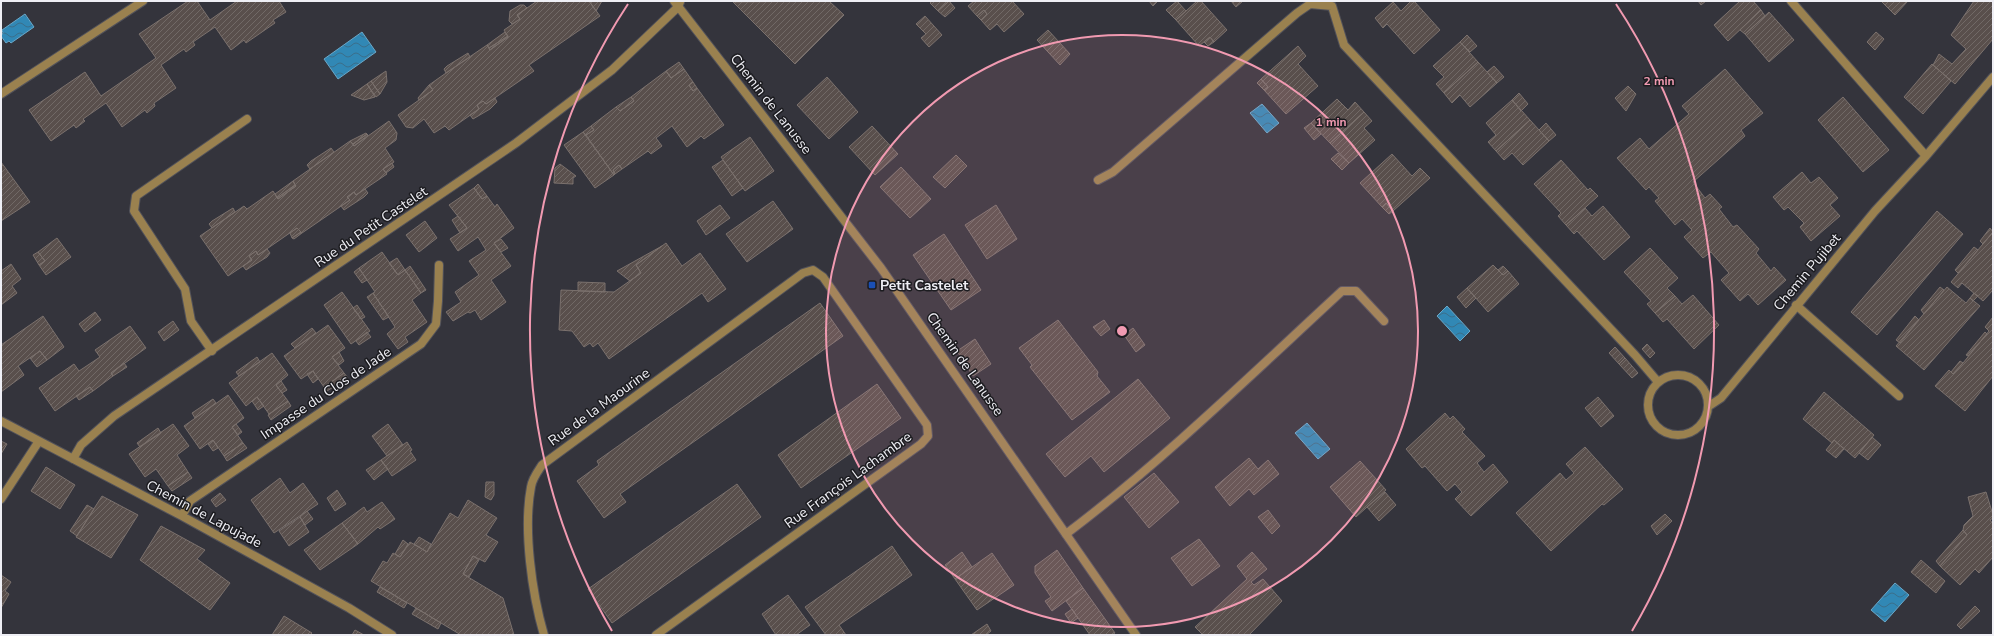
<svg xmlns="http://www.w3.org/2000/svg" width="1994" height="636" font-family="'Nunito Sans',sans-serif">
<defs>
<pattern id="water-waves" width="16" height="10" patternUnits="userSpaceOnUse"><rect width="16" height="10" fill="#3188b5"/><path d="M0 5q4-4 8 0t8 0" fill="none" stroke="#3a6e8a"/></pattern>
<pattern id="building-hatch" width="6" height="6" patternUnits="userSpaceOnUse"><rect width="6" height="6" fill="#594f4c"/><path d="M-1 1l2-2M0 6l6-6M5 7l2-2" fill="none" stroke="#716966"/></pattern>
</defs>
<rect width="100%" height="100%" fill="#34343c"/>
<path fill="url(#water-waves)" stroke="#6aa7c8" d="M25 14 34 27 11 43 9 41 6 43 1 36 3 33 2 30Z
M362 32 376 52 338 79 324 59Z
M1262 104 1279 123 1267 133 1250 113Z
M1447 306 1470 331 1460 341 1437 316Z
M1307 423 1330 449 1318 459 1295 433Z
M1895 583 1909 595 1885 622 1871 610Z"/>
<path fill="url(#building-hatch)" stroke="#7b716d" d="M188 1H197L210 20 237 1H279L286 12 273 20 275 23 246 43 244 40 231 50 215 27 193 42 195 45 186 52 184 49 161 65 176 88 154 103 155 106 147 113 145 110 122 127 106 103 83 119 85 121 76 128 74 125 51 141 29 110 85 72 101 96 156 58 139 34Z
M537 1H589L600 16 529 65 534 71 486 104 483 101 477 105 479 109 449 130 445 126 434 133 424 119 413 128 406 127 398 115 433 90 429 85 446 73 487 45 490 50 508 37 504 30 520 19 517 15Z
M589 1H602L596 11Z
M829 1 844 15 795 64 733 2Z
M932 1H949L938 11 930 3Z
M949 1 955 8 945 17 938 11Z
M974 1H1012L1024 14 1004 32 997 24 990 30 981 20 987 14 984 10 977 16 968 6Z
M1149 1H1158L1153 6Z
M1177 1 1186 11 1176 20 1166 10Z
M1197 1H1201L1227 30 1214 42 1210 37 1199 46 1176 20Z
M1231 1H1243L1236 7Z
M1411 1H1414L1440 30 1414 54 1387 24 1383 28 1375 18 1393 2 1401 11Z
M1698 1H1706L1701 5Z
M1740 1H1753L1761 10 1728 41 1714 25Z
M1881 1H1908L1895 15Z
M1974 1H1993V39L1955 84 1933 65 1939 54 1952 64 1966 49 1951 35Z
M520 5H524L527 8 517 15 520 19 512 24 509 21 510 11Z
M984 10 987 14 981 20 977 16Z
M1761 10 1765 16 1745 34 1740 30Z
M1769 12 1794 40 1769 62 1745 34Z
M925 16 942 35 929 47 921 38 926 34 916 24Z
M1048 30 1070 54 1060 65 1037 40Z
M505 32 508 36 489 48 487 45Z
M1876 32 1884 39 1875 50 1867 42Z
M1467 35 1477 46 1470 52 1460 42Z
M508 36V37L490 50 489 48Z
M1210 37 1214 42 1208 46 1204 42Z
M1460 42 1478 62 1444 93 1436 84 1444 77 1433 66Z
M1298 46 1306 56 1298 64 1318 86 1286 114 1264 90 1268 87 1261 79Z
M468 53 470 57 446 73 444 69 447 66Z
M679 62 684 69 671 78 666 71Z
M1478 62 1497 83 1470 107 1460 95 1452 103 1444 93Z
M1932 64 1951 81 1923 114 1904 97Z
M1494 66 1504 77 1497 83 1487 72Z
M684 69 693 82 689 85 693 91 697 88 724 125 704 139 701 136 687 147 672 126 656 138 662 146 651 154 648 151 622 169 619 165 613 170 615 174 614 175 586 135 594 130 591 126 616 107 620 111 634 101 631 97 666 71 671 78Z
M1725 69 1763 113 1741 130 1745 136 1693 182 1705 198 1710 194 1722 207 1719 209 1733 227 1737 225 1759 249 1756 253 1771 271 1774 267 1786 280 1758 305 1748 294 1740 301 1721 280 1729 273 1711 252 1703 258 1684 237 1692 230 1682 219 1675 225 1655 201 1659 198 1649 187 1646 190 1617 158 1640 138 1649 149 1689 114 1682 106Z
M386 71 387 82 380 94 371 81Z
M827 77 858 112 829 139 797 105Z
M1261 79 1268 87 1264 90 1257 83Z
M371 81 380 94 376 97 367 84Z
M693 82 697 88 693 91 689 85Z
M367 84 375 97 364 100 351 95Z
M429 85 433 90 419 100 418 98Z
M1628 86 1636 94 1626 111 1615 98Z
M1519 93 1528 104 1521 111 1512 100Z
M631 97 634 101 620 111 616 107Z
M1843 97 1889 150 1863 172 1818 120Z
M495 98 497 102 490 109 473 119 470 115 479 109 477 105 483 101 486 104Z
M1337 99 1348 110 1355 102 1364 112 1330 143 1311 123Z
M1512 100 1530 120 1496 151 1488 142 1496 135 1486 123Z
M1364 112 1372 121 1364 128 1375 140 1349 163 1330 143Z
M1530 120 1549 141 1523 165 1512 153 1504 160 1496 151Z
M389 121 397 133 396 140 385 148 394 162 383 169 387 174 356 195 354 192 347 197 350 200 302 233 297 228 258 255 256 251 249 256 252 260 228 276 200 236 244 206 247 209 273 191 278 199 296 186 293 181 350 141 354 146Z
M1311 123 1321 134 1314 140 1304 128Z
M1546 123 1556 135 1549 141 1539 130Z
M591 126 594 130 586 135 583 132Z
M872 126 898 154 875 175 849 147Z
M583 132 614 175 595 188 564 145Z
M366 133 367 134 353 144 350 141Z
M367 134 368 135 354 146 353 144Z
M750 137 774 171 745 191 721 157Z
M331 148 334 152 310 169 307 165 311 161Z
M1338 153 1349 163 1342 170 1331 159Z
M1392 154 1412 176 1420 168 1430 178 1393 211 1386 203 1382 207 1360 183Z
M956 155 967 166 945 188 933 177Z
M723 160 743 188 732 196 712 167Z
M1561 160 1588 190 1590 188 1598 196 1566 225 1558 216 1561 213 1534 184Z
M1 162 30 202 1 221Z
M392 163 394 167 386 173 383 169Z
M560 164 576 176 573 178V184L554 183 555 168Z
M619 165 622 169 615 174 613 170Z
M901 167 931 199 910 218 880 187Z
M1802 172 1811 183 1819 177 1838 198 1830 205 1840 216 1811 241 1800 227 1804 223 1788 207 1784 210 1773 197Z
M293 181 295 185 277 198 275 194Z
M478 184 487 196 482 199 474 188Z
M295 185 296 186 278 199 277 198Z
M474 188 482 199 487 196 495 207 497 204 514 228 494 243 511 266 491 280 506 302 481 320 475 310 470 313 468 312 453 321 446 312 461 302 455 292 479 275 469 261 486 250 478 237 458 251 450 239 467 228 449 205Z
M365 189 368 193 364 197 344 210 341 206 350 200 347 197 354 192 356 195Z
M773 201 793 229 747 262 726 234Z
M1386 203 1393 211 1389 214 1382 207Z
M720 205 730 218 706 235 697 221Z
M996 205 1017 239 987 259 965 225Z
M1603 206 1630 237 1604 260 1577 231 1574 234 1566 225 1585 208 1592 216Z
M233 208 235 212 212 228 209 224 212 221Z
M1937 211 1963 234 1877 335 1851 312Z
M458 216 467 228 460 233 452 220Z
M425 221 437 238 419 252 406 235Z
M297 228 301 232 292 238 290 233Z
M1990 228 1993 232 1983 244 1980 241Z
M301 232 302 233 294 239 292 238Z
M1993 232V290L1983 301 1962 283 1958 288 1951 282Z
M944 234 981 290 951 310 913 255Z
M57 238 71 257 46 275 39 265 45 261 38 252Z
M501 239 508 248 501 252 494 243Z
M666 243 682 266 700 253 726 289 708 302 702 293 609 359 598 343 593 347 590 343 584 347 572 331 559 330 561 290 614 292 641 273 636 265Z
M662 246 636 265 641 273 630 281 617 271Z
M1974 247 1978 250 1958 273 1955 270Z
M1650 248 1678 278 1667 288 1675 296 1655 313 1647 304 1651 301 1624 272Z
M267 249 270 253 267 257 246 270 243 266 252 260 249 256 256 251 258 255Z
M38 252 45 261 39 265 33 255Z
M382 252 398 275 405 270 421 293 412 300 427 322 405 337 408 342 398 349 387 334 395 327 373 293 375 292 359 268Z
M397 258 405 270 398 275 389 263Z
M11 264 21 279 12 286 17 293 1 305V271Z
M1493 265 1503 275 1508 271 1519 284 1488 312 1467 288Z
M410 266 426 290 421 293 405 270Z
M1503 266 1508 271 1503 275 1498 270Z
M359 268 367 280 362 283 354 272Z
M578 282 605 283V292L578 291Z
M1940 287 1944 290 1924 314 1921 310Z
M1947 287 1966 303 1970 298 1980 306 1924 370 1896 346Z
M1467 288 1476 298 1466 308 1457 297Z
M342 292 370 331 351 344 324 305Z
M373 293 389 317 383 320 367 297Z
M1974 293 1978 296 1973 301 1970 298Z
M1693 295 1719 325 1694 349 1667 319 1663 322 1655 313 1675 296 1682 304Z
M820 303 843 336 620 494 626 502 604 518 577 481 599 465 597 461Z
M357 305 365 317 361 319 353 308Z
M95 312 101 320 85 332 79 324Z
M43 316 64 347 47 360 40 351 18 366 24 375 1 392V345Z
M1915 316 1919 320 1900 343 1896 340Z
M1993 317V376L1965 411 1935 386 1949 370 1953 374 1963 363 1989 331 1985 327Z
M1058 320 1098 372 1097 376 1110 392 1072 420 1030 367 1032 365 1019 348Z
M1104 320 1110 329 1101 336 1093 327Z
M173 321 179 330 164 341 158 332Z
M328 325 345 348 332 357 344 373 324 387 313 371 301 379 284 356Z
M130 326 146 348 111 373 113 376 93 391 90 387 55 411 39 388 74 364 79 371 100 357 95 350Z
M312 328 316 333 295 348 291 344Z
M1133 328 1145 345 1136 352 1124 335Z
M367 332 371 337 359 345 356 341Z
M1985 332 1987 334 1968 356 1966 355Z
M975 339 991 364 973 376 957 351Z
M1647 344 1655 353 1650 358 1642 349Z
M1615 347 1625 358 1619 364 1609 353Z
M40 351 47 360 37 367 30 358Z
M339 352 344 361 339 365 332 357Z
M272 353 288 375 276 385 288 401 269 414 257 397 246 406 229 383Z
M257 357 260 362 239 376 236 372Z
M1625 358 1638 373 1632 378 1619 364Z
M1960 361 1963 363 1953 374 1951 372Z
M124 363 127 367 113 376 111 373Z
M313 371 318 379 313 383 307 374Z
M344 373 348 378 327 391 324 387Z
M1138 379 1170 418 1104 472 1091 456 1065 477 1046 454Z
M281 381 287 390 282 393 276 385Z
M877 384 901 418 801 488 778 455Z
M90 387 93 391 79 400 76 396Z
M1824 392 1874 435 1855 458 1834 440 1832 443 1803 419Z
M228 395 244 418 232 427 243 443 224 456 213 440 200 449 184 426Z
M257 397 264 406 258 410 252 401Z
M1598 397 1614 416 1601 427 1585 408Z
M213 399 216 403 195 418 192 413Z
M288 401 291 406 271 420 268 415Z
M1445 413 1450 419 1453 416 1465 429 1462 432 1485 456 1477 463 1484 472 1493 464 1508 482 1471 516 1455 499 1462 492 1455 484 1447 491 1425 466 1422 468 1406 449Z
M173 424 189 446 177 455 188 472 168 486 156 469 145 477 129 454Z
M236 424 242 432 238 435 232 427Z
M388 424 403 445 387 456 372 436Z
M158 428 161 433 140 447 137 443Z
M1872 437 1881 445 1868 460 1859 453Z
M213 440 218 448 213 451 208 444Z
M1834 440 1844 449 1836 458 1826 450Z
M1 441 7 444 1 454Z
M407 442 412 450 410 451 416 460 392 476 381 460Z
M243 443 247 448 227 461 224 456Z
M1585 447 1623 489 1604 505 1602 504 1551 551 1516 513 1560 473 1566 480 1574 473 1566 464Z
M1249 458 1258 469 1268 460 1279 474 1254 495 1249 489 1230 506 1215 487Z
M381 460 388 469 374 480 366 470Z
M1360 461 1386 490 1356 517 1330 487Z
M46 467 75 485 60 509 31 491Z
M188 472 192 478 172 491 168 486Z
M1154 473 1179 502 1149 528 1124 497Z
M280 478 290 493 303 483 318 504 274 533 251 500Z
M486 482H494V495L491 500 485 497Z
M737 484 761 517 612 623 588 589Z
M337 490 346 504 335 511 327 498Z
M1385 492 1396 505 1379 521 1367 507Z
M1986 492 1993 515V518L1990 520 1993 524V557L1979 573 1975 569 1960 585 1940 566 1967 535 1963 530 1964 525 1973 516 1968 497Z
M220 493 226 500 216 507 211 500Z
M102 496 138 515 111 558 76 537Z
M468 500 497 518 486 535 498 542 485 562 473 556 463 574 503 598 514 635H461L371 581 383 561 387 563 393 553 400 557 410 542 427 552 450 513 458 518Z
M382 502 395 519 380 529 378 527 358 544 342 523 364 507 367 512Z
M87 505 94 509 77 536 70 531Z
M1268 510 1280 526 1272 534 1258 517Z
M307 511 313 519 305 525 300 517Z
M1665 514 1672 521 1657 535 1651 526Z
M300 517 309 532 289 546 279 531Z
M342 523 358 544 320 570 304 550Z
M161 526 205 550 197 559 230 583 210 610 140 560Z
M1963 530 1967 535 1940 566 1936 561Z
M419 537 431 544 427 552 414 544Z
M1199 539 1220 566 1192 586 1171 558Z
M403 540 408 544 400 557 395 554Z
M892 546 912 575 839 625 846 635H826L805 607Z
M1057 550 1083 588 1052 611 1045 601 1051 597 1035 573V566Z
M962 552 972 567 955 579 945 565Z
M1252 552 1267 569 1251 582 1254 585 1263 579 1282 601 1249 635H1203L1195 627 1247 579 1237 566Z
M992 553 1014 585 977 610 955 579Z
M473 556 479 560 469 577 463 574Z
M1921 560 1945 581 1936 593 1911 572Z
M1 575 11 582 5 591 9 594 1 608Z
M380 587 407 603 404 608 377 592Z
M1083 588 1115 633 1112 635H1090L1066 601Z
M788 595 810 625 796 635H776L762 614Z
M1975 606 1980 611 1961 629 1957 625Z
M416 608 441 623 438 629 412 614Z
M1072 609 1078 618 1071 623 1065 614Z
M284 616 312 633 310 635H272Z
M987 624 991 631 986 635H971Z
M355 630 364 635H352Z"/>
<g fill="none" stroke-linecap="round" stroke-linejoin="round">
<g stroke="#52525a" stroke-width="10">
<path id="service" d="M1 94 143 1
M1796 305 1899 396
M212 351 191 321 185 289 134 211 136 196 247 119
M1066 534C1164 460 1252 374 1342 291H1356L1384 321"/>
</g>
<g stroke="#52525a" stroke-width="10">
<path id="minor" d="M674 1 881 268 1136 635
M1791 1 1926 156
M1098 180 1113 172 1297 13 1310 4 1332 6 1344 45 1635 355 1658 382
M1648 405a30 30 0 1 1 60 0a30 30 0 1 1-60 0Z
M1709 406 1721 398 1875 211 1926 156 1993 77
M1 421 182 516 349 608 392 635
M73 459 81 445 114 416 516 143 612 70 678 7 680 2
M1 499 39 441
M182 516 190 501 421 344 436 324 438 301 439 265
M544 635C532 594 523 529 531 487 532 479 538 471 542 465L803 273 813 270 823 277 927 425 928 436 921 444 656 635"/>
</g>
<use href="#service" stroke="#9a814f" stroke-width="8"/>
<use href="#minor" stroke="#9a814f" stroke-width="8"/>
</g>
<circle cx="1122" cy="331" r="296" fill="#f19ab1" fill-opacity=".12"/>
<g fill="none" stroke="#f19ab1" stroke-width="2">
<circle cx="1122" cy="331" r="296"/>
<path d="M612 631A592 592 0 0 1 628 4M1616 4A592 592 0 0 1 1632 631"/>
</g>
<rect fill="#1a4fb4" stroke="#1c1c20" stroke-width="1.5" x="868" y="281" width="8" height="8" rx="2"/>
<g text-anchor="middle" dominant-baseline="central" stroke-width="3" stroke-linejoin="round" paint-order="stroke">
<g font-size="14" fill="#efeff5" stroke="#1c1c20">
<text transform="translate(771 104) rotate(52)">Chemin de Lanusse</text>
<text transform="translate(371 227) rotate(-34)">Rue du Petit Castelet</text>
<text transform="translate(1807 272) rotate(-50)">Chemin Pujibet</text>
<text transform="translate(965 364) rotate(55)">Chemin de Lanusse</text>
<text transform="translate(326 393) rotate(-34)">Impasse du Clos de Jade</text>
<text transform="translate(599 407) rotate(-36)">Rue de la Maourine</text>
<text transform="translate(848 480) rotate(-36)">Rue François Lachambre</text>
<text transform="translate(204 514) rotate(28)">Chemin de Lapujade</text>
</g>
<g font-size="14" font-weight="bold" fill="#efeff5" stroke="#1c1c20" text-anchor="start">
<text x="880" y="285">Petit Castelet</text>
</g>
</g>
<circle cx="1122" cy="331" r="6" fill="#f19ab1" stroke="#1c1c20" stroke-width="2"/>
<g font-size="12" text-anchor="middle" font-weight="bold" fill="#f19ab1" stroke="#1c1c20" stroke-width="3" stroke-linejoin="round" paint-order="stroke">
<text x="1659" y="85">2 min</text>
<text x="1331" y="126">1 min</text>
</g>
<rect width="1994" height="636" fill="none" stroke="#efeff5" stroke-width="4"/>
</svg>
